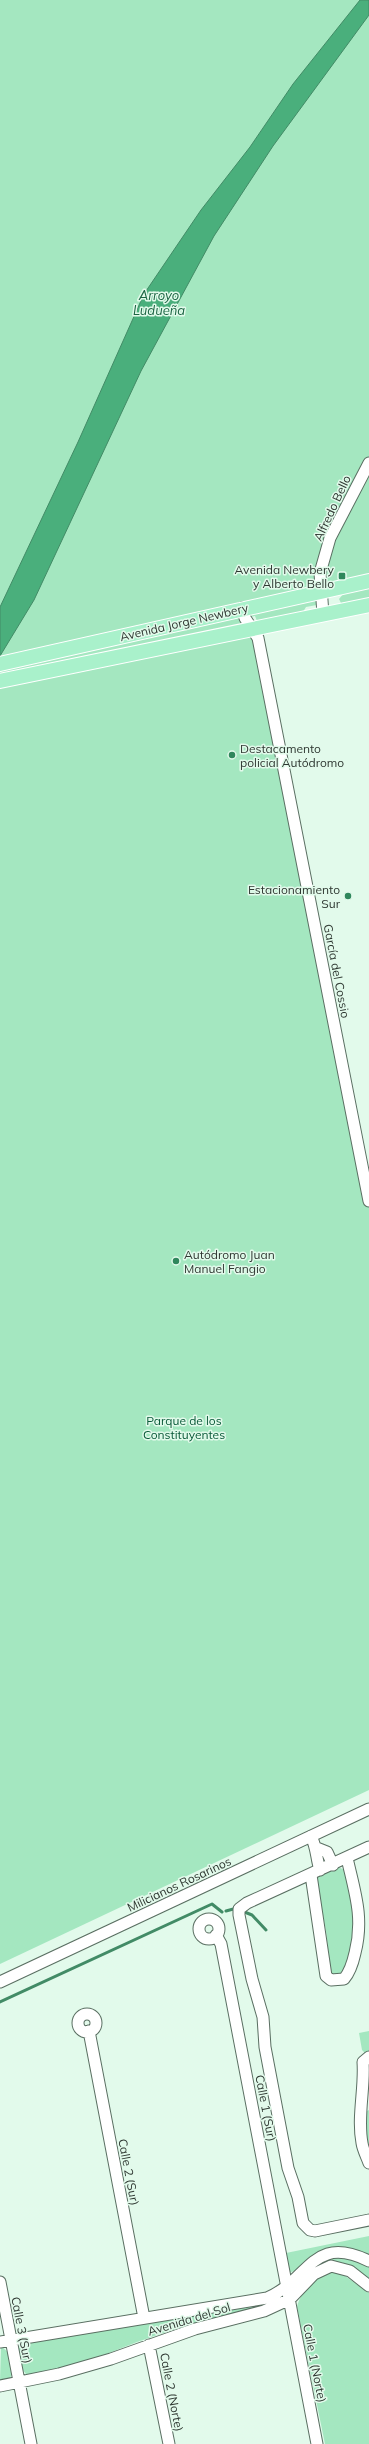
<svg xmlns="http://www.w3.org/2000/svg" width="369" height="2444" font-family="Mulish,sans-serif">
<rect width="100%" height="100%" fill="#e2faeb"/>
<path fill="#a4e7c0" d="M0 0H369V581L321 590 322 604 306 607 303 612 257 621 255 616 246 618 258 638 369 1201V1790L0 1964Z
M369 588V599L341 603 339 599 344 593Z
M336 1866 345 1870 356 1919 350 1955 341 1975H331L326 1931 316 1879 318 1875Z
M369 2031V2051L365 2053 362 2050 359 2033Z
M369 2110V2153L365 2131 367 2111Z
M369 2236V2255L349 2249 289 2273 286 2253Z
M341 2256 369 2266V2281C345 2260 340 2256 311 2271L320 2260Z
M330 2272 341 2273 369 2293V2444H325L297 2307C300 2292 316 2277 330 2272Z
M276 2296 280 2299 275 2303C231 2314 186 2324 143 2340 110 2351 61 2377 26 2374L22 2369 18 2349 20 2345 28 2341Z
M1 2346 10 2354 13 2372 10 2378 0 2381Z"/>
<path fill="#4aaf7c" stroke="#428b66" d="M360 0H369V15L273 146 214 236 141 371 34 600 0 656V607L78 442 144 294 201 210 250 147 293 84Z"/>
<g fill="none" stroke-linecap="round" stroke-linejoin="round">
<path stroke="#428b66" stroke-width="3" d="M226 1911 237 1908
M242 1911 252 1915 266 1930
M0 2002 212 1904 222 1912"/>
<g stroke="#5a6f62" stroke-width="13">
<path id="minor" d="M242 608 245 618 258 638 369 1201
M323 614 320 573 330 538 369 463
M311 1836C317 1848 316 1858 320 1870
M369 1847 247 1903 239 1909V1915L252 1979 263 2017 265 2047 288 2168 298 2197 303 2223 310 2230 315 2231 369 2220
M317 1848 327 1852 333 1865
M311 1875 326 1976 331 1980 344 1979C350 1972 353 1962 355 1953 364 1918 355 1893 347 1858
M199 1929a10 10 0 1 1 20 0a10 10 0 1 1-20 0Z
M216 1935 221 1944 317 2444
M0 1982 369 1809
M78 2023a9 9 0 1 1 18 0a9 9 0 1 1-18 0Z
M89 2031 144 2318
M369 2057 363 2062C365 2088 357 2117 362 2143 363 2150 367 2157 369 2163
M0 2282 31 2444
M0 2342 267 2298C310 2280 312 2233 369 2261
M149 2345 169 2444
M0 2386 59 2374 111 2359 195 2329 264 2311 290 2299 314 2274 331 2266 350 2271 369 2286"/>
</g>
<g stroke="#fff" stroke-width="16">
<path id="major" d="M0 664 369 581
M0 681 369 605"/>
</g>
<use href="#minor" stroke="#fff" stroke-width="11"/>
<use href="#major" stroke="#a9f1cb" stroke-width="14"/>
</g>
<g fill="#2f875c" stroke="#e2faeb" stroke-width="1.5">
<rect x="338" y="572" width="8" height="8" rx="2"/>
<circle cx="232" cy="755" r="4"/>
<circle cx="348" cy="896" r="4"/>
<circle cx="176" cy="1261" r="4"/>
</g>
<g text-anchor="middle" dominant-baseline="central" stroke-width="3" stroke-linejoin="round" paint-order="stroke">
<g font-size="12" fill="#2f3832" stroke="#e2faeb">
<text transform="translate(332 508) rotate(-65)">Alfredo Bello</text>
<text transform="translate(184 622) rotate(-13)">Avenida Jorge Newbery</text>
<text transform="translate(337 971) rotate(79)">García del Cossio</text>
<text transform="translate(179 1884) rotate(-25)">Milicianos Rosarinos</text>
<text transform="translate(266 2108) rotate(79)">Calle 1 (Sur)</text>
<text transform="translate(129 2172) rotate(79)">Calle 2 (Sur)</text>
<text transform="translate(189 2319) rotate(-17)">Avenida del Sol</text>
<text transform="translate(22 2330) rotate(79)">Calle 3 (Sur)</text>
<text transform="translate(315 2363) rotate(79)">Calle 1 (Norte)</text>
<text transform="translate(172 2392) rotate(79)">Calle 2 (Norte)</text>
</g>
<g font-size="12" fill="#2f3832" stroke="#e2faeb" text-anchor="end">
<text x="334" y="569">Avenida Newbery<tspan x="334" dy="14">y Alberto Bello</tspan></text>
<text x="240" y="748" text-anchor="start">Destacamento<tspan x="240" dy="14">policial Autódromo</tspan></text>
<text x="340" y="889">Estacionamiento<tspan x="340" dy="14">Sur</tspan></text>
<text x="184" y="1254" text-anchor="start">Autódromo Juan<tspan x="184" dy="14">Manuel Fangio</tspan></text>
</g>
<g font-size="12" fill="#095938" stroke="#e2faeb">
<text x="184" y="1420">Parque de los<tspan x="184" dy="14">Constituyentes</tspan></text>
</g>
<g font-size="13" font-style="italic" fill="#1c6543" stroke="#e2faeb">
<text x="159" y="295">Arroyo<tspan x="159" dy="15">Ludueña</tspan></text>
</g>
</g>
</svg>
